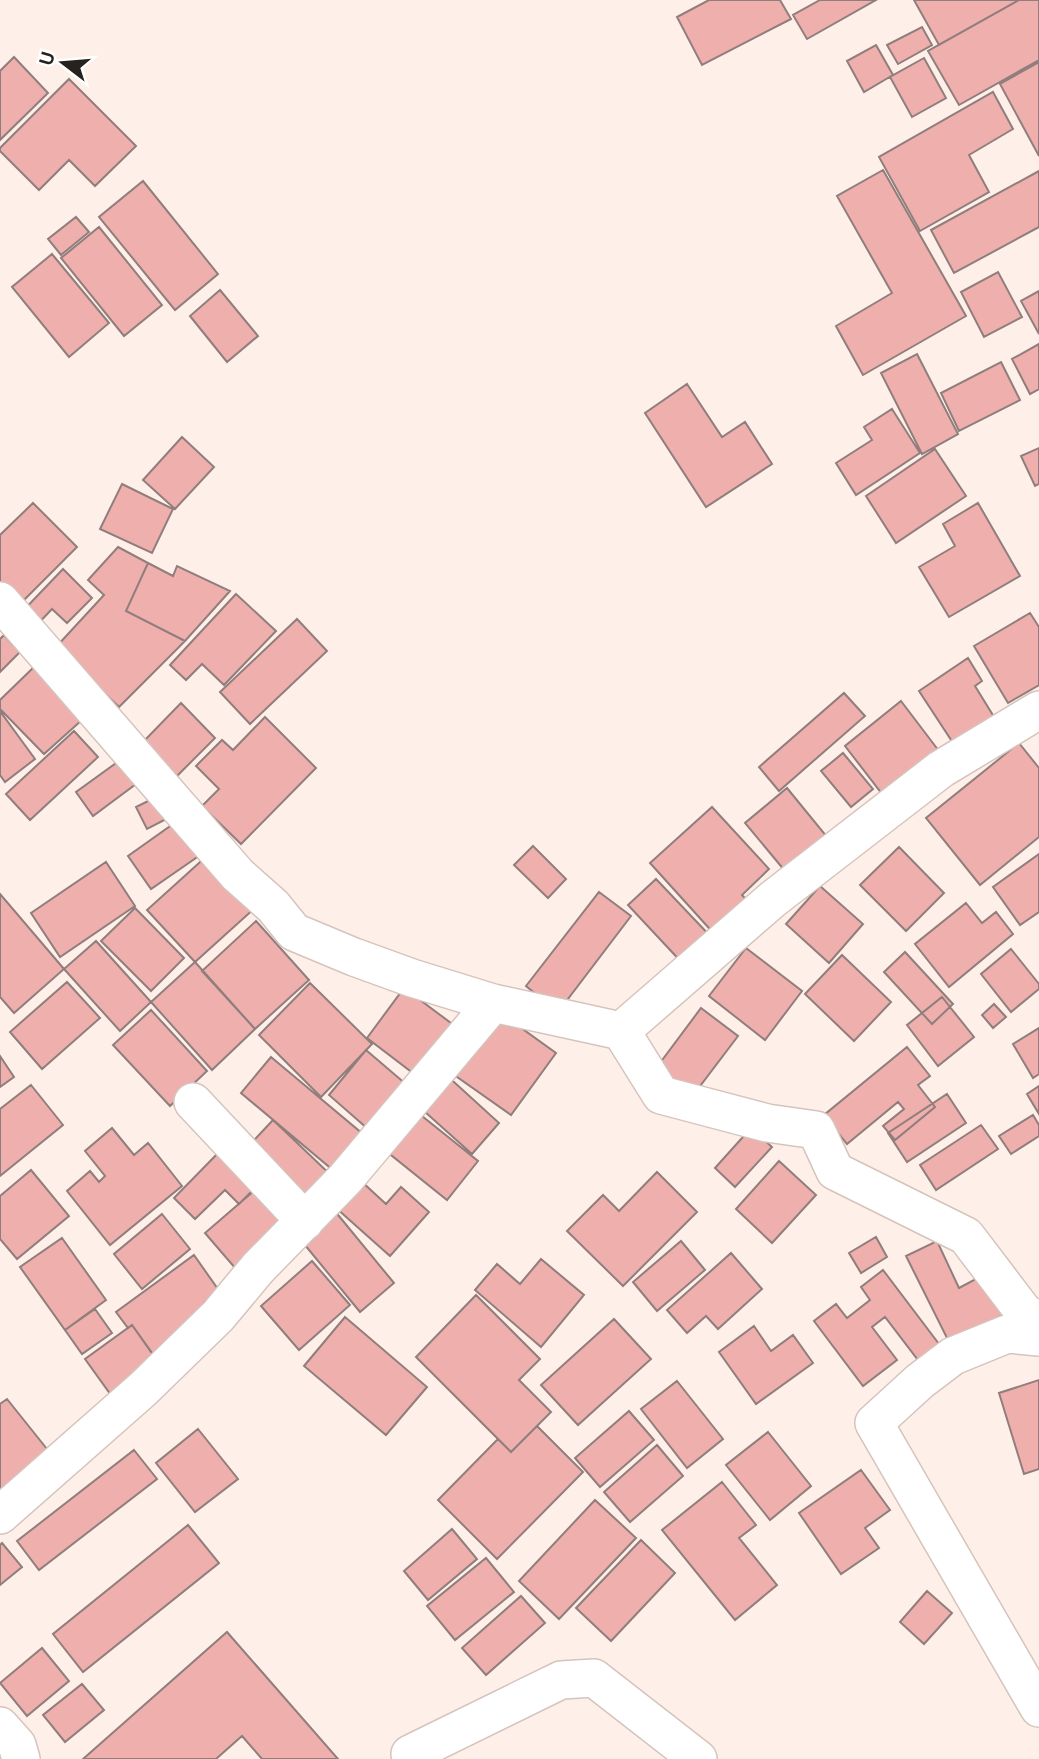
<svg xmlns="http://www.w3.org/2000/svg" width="1039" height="1759" font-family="'DM Sans',sans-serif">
<rect width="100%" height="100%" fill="#fef0e9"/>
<path fill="#efafad" stroke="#907e7d" stroke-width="2" d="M709 0H780L791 19 702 65 677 17Z
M820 0H876L807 39 793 15Z
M914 0H1019L939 45Z
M1019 0H1039V60L959 105 928 51Z
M922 27 932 45 898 64 887 45Z
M876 45 893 75 864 92 847 61Z
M14 57 48 93 0 140V71Z
M924 58 946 98 912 117 890 77Z
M1039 62V156L1000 84Z
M69 79 136 146 95 186 69 160 39 190 0 151V148Z
M993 92 1013 129 969 155 989 192 920 231 879 157Z
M883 170 966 316 863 375 836 326 892 293 837 196Z
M1039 171V227L954 273 931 230Z
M143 181 218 274 175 310 99 217Z
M76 217 89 232 61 255 48 239Z
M99 227 162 305 124 336 61 258Z
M52 254 109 323 69 357 12 287Z
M998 272 1022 317 984 337 961 292Z
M220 290 258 336 227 362 190 316Z
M1039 291V334L1021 301Z
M1039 344V389L1030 394 1012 359Z
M917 354 958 434 922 454 881 373Z
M1001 362 1020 400 959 431 941 393Z
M687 384 722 437 745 422 772 464 706 507 645 413Z
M892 409 920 453 856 495 836 463 872 440 864 427Z
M182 437 214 467 175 509 143 480Z
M1039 448V484L1035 486 1021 456Z
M935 449 966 496 896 543 866 496Z
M122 484 173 509 152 553 100 529Z
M33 503 77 547 21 603 0 581V535Z
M978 503 1020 576 949 617 919 567 955 546 943 524Z
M118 547 148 563 126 611 185 641 119 707 56 647 104 595 88 580Z
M148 563 173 576 177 566 230 591 185 641 126 611Z
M63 569 92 598 67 623 52 609 33 629 19 615Z
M236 594 276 631 224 685 202 664 186 680 170 665Z
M1030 613 1039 627V685L1008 703 974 646Z
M297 619 327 651 250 724 220 692Z
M4 635 20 652 0 672V639Z
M968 658 982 681 975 686 999 725 959 752 919 691Z
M35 666 82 720 44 754 0 709V700Z
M844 693 865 716 779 791 759 767Z
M901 701 942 755 886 799 845 746Z
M181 703 215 738 177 776 143 742Z
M0 711 35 759 5 782 0 775Z
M265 717 316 768 241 844 202 806 219 789 196 766 222 740 233 750Z
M74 731 98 757 30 820 6 794Z
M1019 743 1039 768V837L980 885 926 818Z
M843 753 873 789 851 807 821 771Z
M123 758 140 781 93 816 76 792Z
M787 788 832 843 790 877 745 823Z
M162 794 174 815 147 829 136 807Z
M712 807 769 869 742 895 752 906 717 937 650 863Z
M183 817 206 851 151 889 128 856Z
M533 846 566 879 548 898 514 865Z
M899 847 944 893 906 931 860 885Z
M209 854 256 907 195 962 147 910Z
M1039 854V912L1020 925 993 887Z
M106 862 135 906 60 957 31 913Z
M656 879 714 940 686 967 628 905Z
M820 886 863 924 829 963 786 924Z
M599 892 631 916 558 1012 526 986Z
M0 894 64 969 14 1013 0 997Z
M966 903 982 923 996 912 1013 934 949 987 915 944Z
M135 908 184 958 151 991 101 941Z
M256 921 309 980 255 1029 202 971Z
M96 941 151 1002 120 1031 64 969Z
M746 948 802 991 765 1040 709 996Z
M1011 949 1039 984V989L1011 1012 981 974Z
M905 952 953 1004 932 1024 884 972Z
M842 955 891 1002 854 1041 805 994Z
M195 962 255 1029 212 1070 151 1002Z
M67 982 100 1018 42 1069 10 1032Z
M310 983 372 1044 321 1097 259 1035Z
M404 988 459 1029 422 1080 367 1038Z
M942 997 974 1037 938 1066 907 1025Z
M994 1004 1006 1017 993 1028 982 1015Z
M701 1008 738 1036 694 1094 657 1067Z
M151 1010 207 1071 170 1106 113 1045Z
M496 1010 556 1053 511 1115 450 1072Z
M1039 1028V1074L1033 1078 1013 1044Z
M907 1047 930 1076 918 1085 935 1107 895 1140 883 1126 904 1109 898 1102 847 1144 824 1115Z
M366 1050 414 1091 376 1136 329 1095Z
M0 1056 14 1077 0 1087Z
M271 1057 370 1140 340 1176 241 1093Z
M443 1072 499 1123 472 1154 415 1103Z
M31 1085 63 1125 0 1176V1109Z
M1039 1086V1114L1027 1094Z
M947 1094 966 1123 907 1162 888 1133Z
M417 1112 478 1161 447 1200 386 1151Z
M1033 1115 1039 1125V1136L1011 1154 999 1136Z
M273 1120 335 1179 306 1211 243 1152Z
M981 1125 998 1149 936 1190 920 1165Z
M112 1128 134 1155 148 1143 182 1186 110 1245 67 1191 90 1171 99 1182 105 1176 85 1151Z
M751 1128 772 1147 735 1187 715 1168Z
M222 1149 258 1185 239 1204 225 1190 195 1219 174 1198Z
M779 1161 816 1195 772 1243 736 1209Z
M31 1170 69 1216 17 1259 0 1239V1196Z
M657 1172 697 1212 623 1286 567 1231 603 1195 619 1211Z
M361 1181 386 1204 401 1187 429 1212 390 1256 336 1208Z
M255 1190 292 1232 242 1276 205 1233Z
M334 1210 394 1283 360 1312 300 1239Z
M162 1214 190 1249 142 1289 114 1254Z
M876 1237 887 1257 861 1273 849 1253Z
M62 1238 106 1300 65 1330 20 1267Z
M681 1241 705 1270 657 1311 633 1282Z
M937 1241 959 1288 987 1273 1007 1313 949 1342 906 1256Z
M731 1253 762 1289 718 1329 706 1316 687 1333 667 1310Z
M194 1255 220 1292 205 1302 214 1314 155 1357 132 1325 128 1328 116 1312Z
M541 1259 584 1295 541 1347 475 1290 497 1264 520 1284Z
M312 1261 350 1305 299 1350 261 1306Z
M883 1270 939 1344 918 1360 885 1317 872 1327 897 1360 863 1386 814 1321 836 1304 847 1318 870 1300 861 1287Z
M476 1295 540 1359 519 1380 551 1412 511 1452 416 1357Z
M95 1309 112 1333 82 1354 65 1330Z
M345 1317 427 1387 386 1435 304 1366Z
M614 1319 651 1359 578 1425 541 1385Z
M132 1325 158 1362 111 1395 85 1359Z
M754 1326 771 1351 793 1335 813 1363 756 1404 719 1352Z
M1039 1380V1469L1024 1474 999 1393Z
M677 1381 723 1439 687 1468 641 1409Z
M7 1399 55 1459 0 1504V1404Z
M629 1411 654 1440 600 1487 575 1458Z
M537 1426 583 1472 497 1559 438 1500 498 1439 511 1452Z
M198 1429 238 1479 195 1512 156 1463Z
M768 1432 811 1486 770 1520 726 1465Z
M657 1445 683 1476 630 1522 604 1492Z
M134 1450 157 1479 39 1570 17 1541Z
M861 1470 890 1510 865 1528 879 1548 841 1574 799 1513Z
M722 1482 756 1525 739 1538 777 1585 735 1620 662 1530Z
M595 1500 636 1538 559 1619 519 1581Z
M188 1525 219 1563 83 1672 53 1634Z
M452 1529 477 1559 428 1600 404 1571Z
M641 1540 675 1573 611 1641 576 1608Z
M2 1543 22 1567 0 1585V1545Z
M486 1558 514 1592 455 1640 427 1606Z
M927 1591 952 1613 924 1644 900 1622Z
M521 1596 545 1623 486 1675 462 1648Z
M227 1632 338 1759H262L242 1736 216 1759H83Z
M42 1648 69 1681 27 1716 0 1683Z
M82 1684 104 1710 65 1742 43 1715Z"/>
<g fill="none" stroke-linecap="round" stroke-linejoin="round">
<g stroke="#d5c4bc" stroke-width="40">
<path id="street" d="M0 601 238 875 273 906 294 932 354 957 412 978 493 1003 621 1031 661 1095 767 1123 816 1130 835 1171 966 1236 1023 1311 1039 1323
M621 1031 773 899 941 769 1039 710
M193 1102 305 1221
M1039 1337 1007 1334 953 1356 920 1381 874 1423 1039 1708
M0 1515 143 1389 218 1316 258 1268 345 1179 493 1003
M0 1726 17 1745 21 1759
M410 1754 561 1680 594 1678 698 1759"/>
</g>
<use href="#street" stroke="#fff" stroke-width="37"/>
</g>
<g transform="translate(63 63) rotate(286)" stroke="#ffffff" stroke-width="5" paint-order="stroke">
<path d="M0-5L12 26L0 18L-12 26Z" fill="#28221f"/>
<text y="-10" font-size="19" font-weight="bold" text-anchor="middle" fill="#28221f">U</text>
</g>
</svg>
